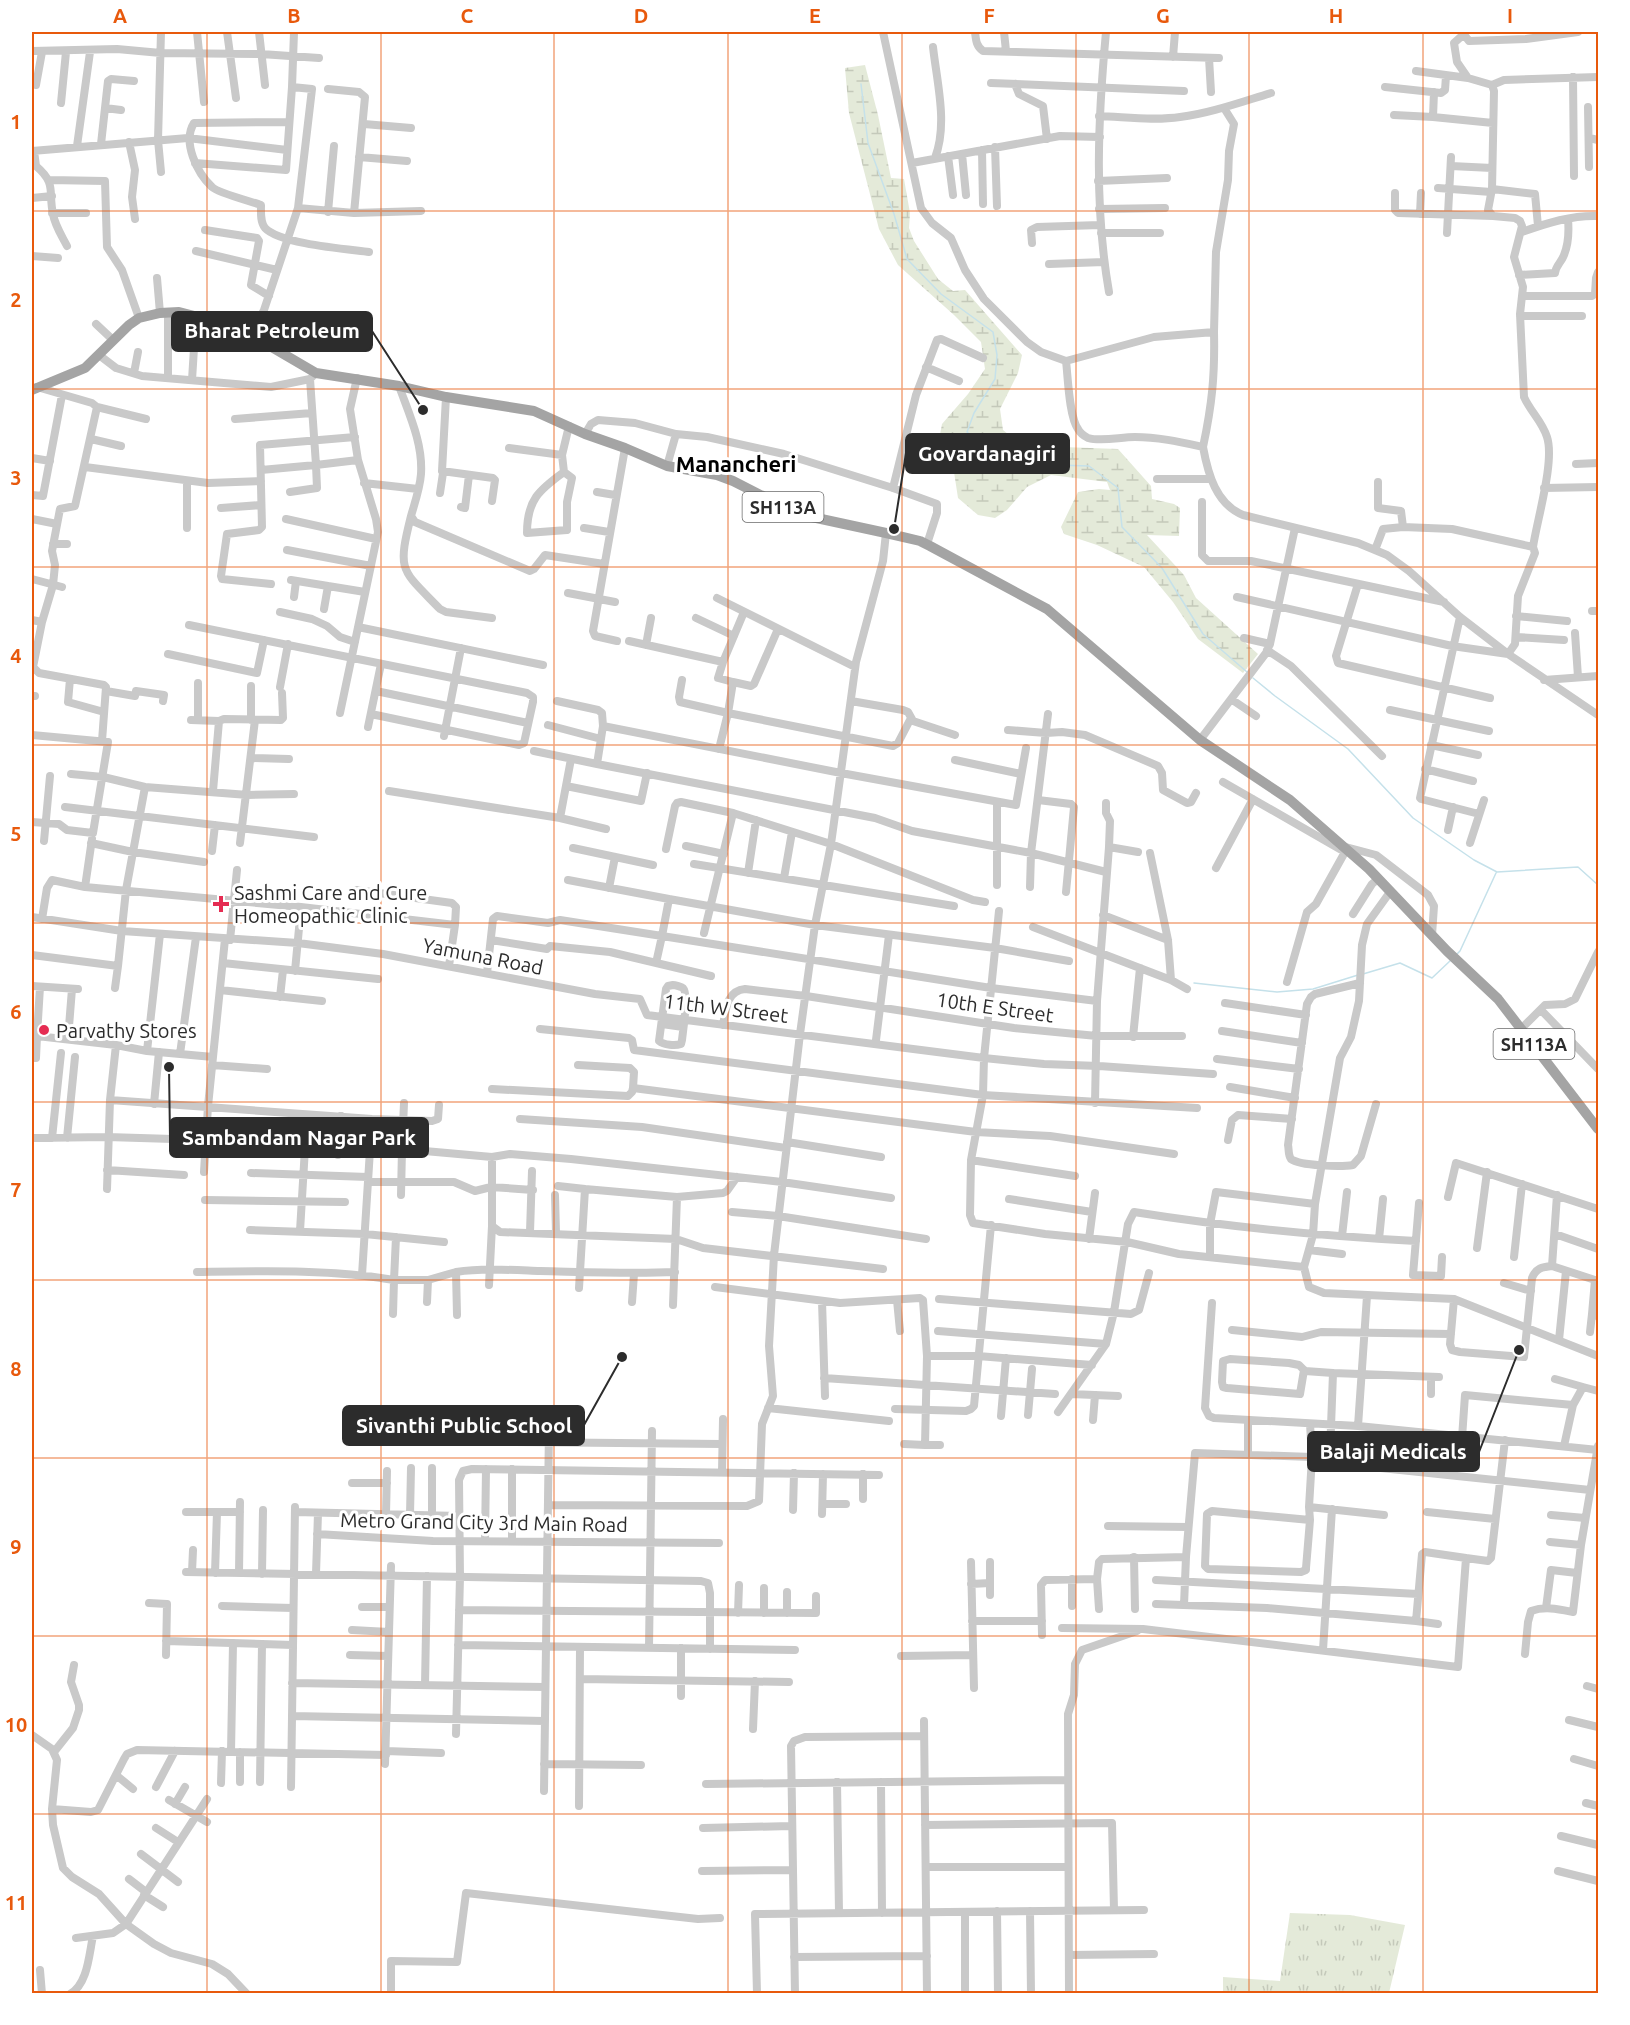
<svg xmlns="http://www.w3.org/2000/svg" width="1630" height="2025" font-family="Ubuntu,sans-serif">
<defs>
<pattern id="grass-tufts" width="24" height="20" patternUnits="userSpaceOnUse" patternTransform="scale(1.5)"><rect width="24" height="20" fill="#e4ead9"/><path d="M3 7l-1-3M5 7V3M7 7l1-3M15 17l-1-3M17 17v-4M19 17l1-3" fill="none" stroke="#c4c9ba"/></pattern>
<pattern id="wetland-marsh" width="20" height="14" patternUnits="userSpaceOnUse" patternTransform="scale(1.5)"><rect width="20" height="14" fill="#e4ead9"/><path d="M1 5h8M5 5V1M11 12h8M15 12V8" fill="none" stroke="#c4c9ba"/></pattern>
</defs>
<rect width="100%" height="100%" fill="#fff"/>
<path fill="url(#grass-tufts)" d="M1290 1913 1350 1915 1405 1925 1389 1993H1223V1977L1280 1981Z"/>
<path fill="url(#wetland-marsh)" d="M865 65 878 115 891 178 904 179 910 213 909 228 914 241 938 279 953 291 965 290 1022 355 1018 373 1000 409 1003 430 1029 451 1062 447 1118 449 1151 486 1152 499 1174 504 1180 508 1179 536 1147 535 1184 575 1196 598 1258 654 1243 673 1198 639 1173 602 1144 567 1097 545 1064 534 1061 527 1078 492 1099 489 1110 490 1107 482 1051 475 1027 487 1007 510 995 518 978 515 958 498 954 472 936 456 942 424 968 394 985 369 981 342 954 315 898 265 879 229 849 113 845 68Z"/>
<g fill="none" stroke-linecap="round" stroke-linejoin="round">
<path stroke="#c5e1ea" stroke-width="1.5" d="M861 84 868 143 894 214 907 259 941 294 993 332 997 355 995 379 974 413 967 432 992 452 1024 464 1089 466 1118 488 1122 527 1162 568 1203 634 1247 672
M1253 678 1275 696 1348 749 1413 818 1474 860 1497 872 1578 867 1598 885
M1456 955 1460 951 1496 873
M1363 974 1400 963 1432 978 1451 960
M1194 983 1277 992 1313 989 1358 975"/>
<path stroke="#c9c9c9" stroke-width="8" d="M197 32 204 102
M227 32 236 98
M259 32 265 85
M883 32 921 208 932 223 951 238 965 270 984 299 1027 342 1041 352 1066 361C1068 377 1069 417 1078 429 1080 433 1084 436 1088 438 1102 442 1120 437 1135 437 1158 437 1180 442 1203 447 1208 474 1216 504 1243 515L1358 543 1387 555 1409 571 1460 617 1508 654 1598 715
M975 32C976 40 976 46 983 51L1219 58
M1004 32 1006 51
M1106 32C1098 118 1094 206 1109 292
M1462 32 1469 41 1526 39 1578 32
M933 47C937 83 948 124 935 158
M32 51 117 49 161 53 261 54 319 58
M1173 57 1175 32
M1209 58 1211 92
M1416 71 1468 78
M1573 77 1574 176
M991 83 1184 91
M1015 84 1019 94 1043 106 1047 139
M36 85 42 52
M1492 85 1504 80 1598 77
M1385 87 1441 93 1445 90 1446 76
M328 89 359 92 365 97 354 213
M61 103 66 52
M1588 107 1589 167
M105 108 121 110
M1394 115 1433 117 1434 92
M1099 116C1126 117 1154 121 1180 117 1211 113 1241 102 1271 93
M1433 117 1493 123
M289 122 194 123C182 142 197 173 212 187 218 193 250 201 261 205 261 212 260 222 265 228 280 244 346 249 369 252
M364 124 411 128
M1589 138 1598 140
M129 142 135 170 132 197 135 219
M101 144 108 81 111 79 134 81
M77 146 90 52
M995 147 997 206
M982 150 983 204
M32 151 188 138 287 150
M34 151 36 166C57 184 48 191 53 214 55 226 62 236 67 246
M962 154 966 195
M948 156 953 195
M359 157 407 161
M195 163 286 170 292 87 294 32
M912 163 1060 136 1100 137
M1451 166 1492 168
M161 172 158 140 161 32
M49 180 105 181 107 247 122 270 139 318
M1098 181 1167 178
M1438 188 1491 192
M1492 189 1535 194 1538 226
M1395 193V210L1398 213 1493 216
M32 198 52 196
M298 208 354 213 421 211
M1099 209 1165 208
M328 212 334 146
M52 213H86
M1420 214 1421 193
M205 230 257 238 259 241 251 285 269 296
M1522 232C1547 223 1572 215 1598 216
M1101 233H1160
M1447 233 1451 157
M1032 243 1031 230 1037 227 1100 225
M196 251 277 270
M32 256 58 258
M1049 264 1104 262
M1519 275 1555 273C1556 265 1561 263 1564 255 1569 243 1569 231 1568 219
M157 278 160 313
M1523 296H1592L1595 294 1596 278 1598 272
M168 313V377
M1520 316H1582
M96 324 113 340
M1214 332 1216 252 1228 180 1229 151 1234 124 1224 108
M251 335 264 310 298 208 312 89 292 87
M99 355 116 368 142 376 271 387 310 379 316 373
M1066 361 1154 337 1214 332C1215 375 1212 405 1203 447
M926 367 959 381
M134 373 138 352
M310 379 316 465 358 460
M192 380 196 316
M399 386C409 414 423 443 421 474 420 488 415 502 411 516L415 522 530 571 534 569 545 555 604 564
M37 387 92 403 97 407 75 506 60 509 52 551 55 565 53 585 42 622 33 667 39 673 104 685 106 687 102 741
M446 397 442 471 493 478 495 480 492 501
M97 407 146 419
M235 419 312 413
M585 434 591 424 598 420 635 423 676 434 707 437 784 454 893 488 937 504V513L927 544
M91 439 121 446
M509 448 562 455 569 426
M562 455 564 472C539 490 527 500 527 533L567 530V502L572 478 564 472
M32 458 50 461
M1576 464 1598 463
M667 466 676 434
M85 467 208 483 261 481
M261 470 316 465 317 488 290 492
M1157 479H1211
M187 481V528
M1378 482V508L1401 511 1403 527 1452 529 1533 547
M364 483 418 489
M893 488 916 395 937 340 941 339 983 358
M1544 488 1598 487
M597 492 615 495
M440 493 443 473
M32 495 43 496 62 395
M1202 502V555L1208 561H1251L1444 602
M461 507 465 508 469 475
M221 508 261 505
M411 516C397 572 401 569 440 609L446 612 492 618
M32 519 57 524
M286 519 376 539
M584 528 609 532
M53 544H67
M287 550 371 566
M1375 550 1383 529 1403 527
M32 579 62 587
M291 580 365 592
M271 584 222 579 221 576 227 534 259 530 262 527 260 445 355 437
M1358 584 1336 656 1338 663 1490 698
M568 593 615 602
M294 597 296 581
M1237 597 1452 646 1508 654 1515 644 1518 596 1535 553 1533 547C1537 520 1555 461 1547 437 1542 421 1530 411 1524 397L1520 314 1523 287 1514 257 1522 226 1520 221 1515 218 1493 216 1488 210 1492 189 1494 91 1492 85 1468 78 1457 62 1454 43 1463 35
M717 598 855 667
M324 609 328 586
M1592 611H1598
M280 612 312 619 327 626 340 637 355 642
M1516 616 1567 621
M1460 617 1420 798 1421 799 1479 814
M696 618 734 636
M32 620 42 622
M189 625 527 693 533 697V702L524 743 519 745 371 714
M358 627 543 665
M778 629 754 684 751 686 733 682 728 713 893 746 898 743 911 718
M1575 633 1578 677
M1516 637 1564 640
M1244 638 1270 644
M617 641 595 636 593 631 625 448
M629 641 723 662 718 678 733 682
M646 645 651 618
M1267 650 1291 666 1382 756
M168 654 257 673 264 640
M723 662 744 612
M70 679 68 702 104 712
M682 680 679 697 680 702 728 713 719 749
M1544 680 1598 676
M251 686V720
M280 687 288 644
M106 691 135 696 136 691 164 695 163 701
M376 691 528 723
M32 696H35
M1231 699 1256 716
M557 701 598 710 602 713 603 726 597 764 875 818 912 831 1031 853 1106 872
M851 701 903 710 908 712 913 721 955 735
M1390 710 1489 731
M340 713 378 532 376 519 358 460 350 409 357 378
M191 720 219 721
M198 720V683
M548 725 601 739
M603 726 841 773 1016 805 1026 748
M368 727 381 664
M1008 730 1046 733 1062 732 1085 735 1158 766 1162 773 1163 790 1187 803 1191 802 1196 793
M32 735 108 742 93 833 67 830 59 824 32 822
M444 736 461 648
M1200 740 1266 653 1270 644 1295 528
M1431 745 1478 755
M534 751 597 764
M251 758 289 759
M955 760 1021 774
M1425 769 1473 781
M71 774 103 777 145 787 248 795 294 794
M1223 782 1345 852
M566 786 641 801 647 773
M213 791 219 721 224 719 281 720 283 718 282 693
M389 791 560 818 571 759
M1038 800 1071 804 1074 807 1066 892
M997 802V885
M65 807 314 837
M560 818 606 829
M1448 830 1453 807
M44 841 50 776
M91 843 133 852 204 862
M240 843 255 720
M1470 843 1484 800
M686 846 724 854
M1342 846 1376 855 1428 895 1434 906 1432 935
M1109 847 1138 852
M573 848 653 865
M666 849 675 806 677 803 681 802 733 813 831 844 973 900 985 902
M212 851 215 825
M1150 853 1168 940 1171 980
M694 864 954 906
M1216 868 1253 799
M748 873 756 820
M784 878 792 832
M568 880 669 899
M85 887 92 839
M1030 887 1031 853 1048 714
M609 888 615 857
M357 890 452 903 456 907 455 925
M1390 892 1367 924 1362 945 1359 1001 1351 1037 1340 1058 1315 1204 1313 1235 1304 1267 1309 1287 1324 1293 1454 1299 1598 1356
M999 911 984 1058 983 1095 971 1160 1075 1176
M1353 914 1372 884 1378 879
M1103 915 1168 940
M32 917 122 931 298 943 383 954 595 994 640 999 647 1015 984 1058 1044 1064 1099 1066 1213 1074
M42 919 47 888 52 880 85 887 301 907 455 925 449 966
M1033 927 1171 980 1187 989
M704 933 733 813
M230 940 237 870
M491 940 547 949 550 946 610 952 711 976
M32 955 118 966 126 890 145 787
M223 963 378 979
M656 963 662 936 991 988 1097 1001
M295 971 301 907
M487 973 493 919 497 916 548 923 560 920 662 936 669 899 815 925 995 948 1069 961
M1287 982 1307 912 1316 904 1345 852
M1360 983 1315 994 1311 997 1307 1004 1288 1145C1289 1149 1288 1155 1291 1159 1300 1166 1342 1167 1353 1165L1361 1156 1376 1104
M673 985C675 985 682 987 683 988 689 994 683 1030 682 1040L681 1044C675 1046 664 1045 659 1041L666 989 668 986Z
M32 986 78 989
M115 988 118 966
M220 990 322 1001
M280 997 283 970
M1225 1003 1306 1015
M1541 1010 1598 1069
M662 1024 683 1027
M723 1025C726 1010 726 991 745 989L806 996 1014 1028 1097 1036H1182
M1522 1028 1545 1005 1565 1004 1575 999 1598 952
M540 1029 629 1038 632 1040 634 1050 983 1095 1197 1108
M1222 1031 1302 1043
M37 1036 40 987
M1133 1037 1140 968
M68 1039 72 989
M876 1040 889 935
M116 1045 110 1100 372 1119 432 1121 438 1119 439 1105
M147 1051 160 934
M180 1054 196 937
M32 1058H36L37 1036 116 1045 147 1051 213 1057
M1217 1059 1299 1069
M212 1065 267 1069
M578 1065 630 1068 634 1072 633 1088 976 1132 1050 1136 1174 1154
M1230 1087 1295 1098
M492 1089 628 1096 632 1092 633 1088
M404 1103 402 1149 492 1157 510 1154 571 1159 782 1182 891 1198
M1095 1103 1097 1001 1109 847 1110 821 1106 813V803
M154 1104 159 1052
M520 1119 642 1127 786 1148
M32 1138 107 1137 206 1140 304 1147
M52 1138 61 1053
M67 1138 75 1057
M1228 1140 1232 1120 1238 1115 1292 1119
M787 1142 881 1157
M338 1155 341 1116
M492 1157V1226L500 1232 676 1239 703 1248 883 1269
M971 1160 970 1215 973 1223 1045 1234 1127 1242 1179 1254 1304 1267
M107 1170 184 1175
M204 1172 208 1106 225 939
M251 1173 368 1177
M368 1182H454L475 1191 491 1187 533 1190
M558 1186 585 1189
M107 1189 110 1100
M401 1195 402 1149
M555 1195 556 1233
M1557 1195 1552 1266 1598 1281
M1448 1197 1456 1163 1598 1209
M1009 1199 1092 1212
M205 1200 345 1202
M1419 1203 1413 1275 1441 1276 1442 1257
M732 1212 778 1216 926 1239
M250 1230 365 1234 444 1242
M300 1231 307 1115
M530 1232 532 1171
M1555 1234 1598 1249
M1342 1236 1347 1192
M396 1237 394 1280H428L456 1272
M1089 1239 1095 1193
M1379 1239 1383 1199
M1477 1248 1487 1172
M1309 1250 1342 1254
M1210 1256V1224L1216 1192 1315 1204
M1514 1257 1522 1184
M197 1272C263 1271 330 1269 394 1280L393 1314
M362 1275 372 1119
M1595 1280 1592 1314 1598 1316
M1504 1283 1531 1291
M489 1285 492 1226
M715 1287 840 1303 920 1298 923 1300 927 1356 925 1445 904 1444
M579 1288 585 1189 677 1197 723 1193 727 1191 737 1177
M939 1299 1131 1314 1139 1310 1149 1273
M1454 1299 1450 1344 1452 1350 1460 1352 1524 1357 1532 1278C1536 1268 1542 1267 1552 1266
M897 1300 900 1331
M822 1301 825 1396
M427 1302 428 1280
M632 1302 634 1274
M1212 1303 1205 1408 1209 1416 1214 1418 1358 1426 1598 1450
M673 1305 677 1197
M457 1315 456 1272C483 1268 512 1270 540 1271 585 1272 630 1274 675 1272
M1232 1330 1302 1337 1321 1332 1451 1334
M938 1331 1106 1344
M1590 1332 1592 1314
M1559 1340 1566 1271
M927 1356H978L1092 1365
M1304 1370 1300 1394 1227 1388 1223 1387 1222 1382 1223 1361 1230 1359 1289 1363 1299 1365 1305 1371 1333 1373
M824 1378 1055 1394
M1555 1379 1583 1387
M1071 1394 1118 1396
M1431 1394V1377
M768 1408 889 1421
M895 1409 966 1411 971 1409 974 1406 991 1225
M1058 1412 1106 1344 1114 1312 1128 1224 1134 1212C1228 1227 1321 1236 1416 1241
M1028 1415 1032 1369
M1001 1416 1006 1358
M1093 1420 1095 1395
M1310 1424 1312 1457 1309 1507 1384 1515
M1358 1426 1367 1296
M1462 1438 1465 1395 1573 1405
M515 1442 722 1444
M925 1445H940
M1564 1446 1573 1405 1583 1387 1598 1391
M1330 1453 1333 1373 1439 1377
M1248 1454V1420
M1362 1466 1590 1490
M722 1472 723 1419
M352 1483H387
M863 1499V1474
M823 1504H846
M548 1505 747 1506 759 1501 762 1424 773 1396 769 1346 774 1255 800 1034 815 925 831 844 856 662 883 561 886 533
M1309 1507 1310 1520 1306 1568V1570L1301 1572 1208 1569 1205 1566 1207 1514 1212 1511 1310 1520
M793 1510 794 1473
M186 1512H240
M295 1512 459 1516
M1427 1512 1495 1519
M386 1514 387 1471
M822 1514 823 1474
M410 1515 411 1468
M432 1515V1468
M1551 1515 1585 1518
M1108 1526 1188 1527
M317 1534 433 1541 719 1543
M485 1541 486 1469
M512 1541V1469
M1550 1542 1581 1545
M1134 1557 1135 1609
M971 1562 974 1688
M186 1572 701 1581 708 1583 710 1593V1649
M192 1572 193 1550
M215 1573 217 1512
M239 1573 240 1502
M262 1574 263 1510
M316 1574 318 1513
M1097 1579 1099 1609
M1156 1580 1418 1594
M971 1584 990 1583
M787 1592V1613
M990 1595V1562
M149 1603 167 1604 166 1655
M1156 1604 1267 1608 1416 1621 1422 1554 1425 1552 1466 1558
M1184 1605 1186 1557
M222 1606 293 1608
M1072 1606V1579
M362 1607H389
M1546 1608 1551 1570 1577 1573
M459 1610 816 1613V1596
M738 1613 739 1585
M764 1613V1588
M972 1621H1042
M1416 1621 1438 1624
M1062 1628 1143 1629 1458 1667 1466 1558 1488 1561 1491 1558 1505 1440
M352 1630 389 1632
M1042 1635 1041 1585 1045 1580 1097 1579 1099 1562 1102 1559 1186 1557 1195 1453 1312 1457
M166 1641 293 1645
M458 1645 795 1650
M649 1648 652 1431
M1323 1650 1332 1509
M1525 1654 1528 1622 1531 1611C1545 1606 1558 1609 1573 1612L1581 1545 1598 1446
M350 1655 388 1656
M901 1656 973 1655
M580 1679 789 1682
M292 1683 545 1687
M425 1685 427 1576
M1587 1686 1598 1689
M681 1696V1648
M292 1716 545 1721
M1569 1720 1598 1727
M924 1721 927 1994
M753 1729 755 1681
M456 1734 460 1577 459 1480 463 1471 472 1469 879 1475
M32 1735 52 1749 57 1760 52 1809 53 1825 63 1868 72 1877 99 1894 126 1924 154 1944 171 1953 212 1964 228 1974 247 1994
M386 1751 441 1753
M54 1752 73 1728 79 1710V1705L71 1682 74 1665
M231 1752 233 1643
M1574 1759 1598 1766
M385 1764 391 1566
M544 1764 641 1765
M116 1775 133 1789
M240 1782V1752
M260 1782 262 1644
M837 1782 839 1913
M881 1782 882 1913
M221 1783 222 1751
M706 1784 1067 1780
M156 1787 175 1751
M291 1787 295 1507
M544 1791 549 1428
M169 1800 207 1822
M1586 1803 1598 1806
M175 1804 185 1787
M579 1806 580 1647
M52 1809 91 1812 98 1810 124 1759 127 1754 137 1750 386 1755
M925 1825 1112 1823 1114 1910
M156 1828 178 1842
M703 1828 791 1826
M1561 1836 1598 1845
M141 1854 178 1882
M926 1867H1068
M702 1871 792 1870
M1558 1871 1598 1881
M129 1879 146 1892
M144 1895 163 1907
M997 1911 998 1994
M1030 1911 1031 1994
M965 1912V1994
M76 1938 113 1933 126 1924 207 1799
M1069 1955 1154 1954
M794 1957 927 1956
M40 1970 42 1994
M70 1994C88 1984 89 1954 93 1936
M391 1994V1961L457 1962 466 1893 698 1919 720 1918
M757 1994 755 1914 1144 1910
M795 1994 791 1746 794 1741 805 1737 924 1736
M1069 1994 1068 1714 1074 1695 1075 1664 1082 1650 1137 1631"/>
<path stroke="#a4a4a4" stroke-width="10" d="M32 390 85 368 129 325 139 318 160 313 179 312 225 324 251 335 316 373 399 386 446 397 534 411 585 434 625 448 667 466 717 475 733 481 798 514 886 533 920 541 930 546 1047 609 1200 740 1290 800 1369 869 1447 951 1498 999 1598 1129"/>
</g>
<path fill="none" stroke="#e8590c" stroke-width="1.5" stroke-opacity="0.55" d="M207 32V1994M381 32V1994M554 32V1994M728 32V1994M902 32V1994M1076 32V1994M1249 32V1994M1423 32V1994M32 211H1598M32 389H1598M32 567H1598M32 745H1598M32 923H1598M32 1102H1598M32 1280H1598M32 1458H1598M32 1636H1598M32 1814H1598"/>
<g fill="#e52c52" stroke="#fff" stroke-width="2">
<path d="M218 895h6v6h6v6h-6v6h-6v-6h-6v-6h6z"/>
<circle cx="44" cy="1030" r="6"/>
</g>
<g text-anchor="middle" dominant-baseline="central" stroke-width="6" stroke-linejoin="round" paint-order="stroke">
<g fill="#fff" stroke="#6b6b6b" stroke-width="1.5">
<rect x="742.5" y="492" width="81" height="30" rx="4.5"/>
<rect x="1493.5" y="1029" width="81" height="30" rx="4.5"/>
</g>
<g font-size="18" font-weight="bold" fill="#2c2c2c">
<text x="783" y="507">SH113A</text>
<text x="1534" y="1044">SH113A</text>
</g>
<g font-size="20" fill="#2c2c2c" stroke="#fff" text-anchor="start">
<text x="234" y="892">Sashmi Care and Cure<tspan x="234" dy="23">Homeopathic Clinic</tspan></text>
<text x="56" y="1030">Parvathy Stores</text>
</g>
<g font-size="20" fill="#2c2c2c" stroke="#fff">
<text transform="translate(483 956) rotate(11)">Yamuna Road</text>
<text transform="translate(995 1007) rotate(8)">10th E Street</text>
<text transform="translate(726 1008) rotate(7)">11th W Street</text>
<text transform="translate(484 1522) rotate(1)">Metro Grand City 3rd Main Road</text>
</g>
<g font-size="22" font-weight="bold" fill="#000" stroke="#fff">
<text x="736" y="463">Manancheri</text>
</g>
</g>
<path fill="none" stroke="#2c2c2c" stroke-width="2" d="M423 410L372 331M894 529L906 453M169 1067L170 1138M622 1357L584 1425M1519 1350L1479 1452"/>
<g fill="#2c2c2c" stroke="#fff" stroke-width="2">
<circle cx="423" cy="410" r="6"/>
<circle cx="894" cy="529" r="6"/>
<circle cx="169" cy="1067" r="6"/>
<circle cx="622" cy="1357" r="6"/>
<circle cx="1519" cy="1350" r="6"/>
</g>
<g fill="#2c2c2c" stroke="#2c2c2c" stroke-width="2">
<rect x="172" y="312" width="200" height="39" rx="6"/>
<rect x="906" y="434" width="163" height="39" rx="6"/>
<rect x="170" y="1118" width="258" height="39" rx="6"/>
<rect x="343" y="1406" width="241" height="39" rx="6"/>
<rect x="1308" y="1432" width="171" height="39" rx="6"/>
</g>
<g font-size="21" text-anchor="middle" font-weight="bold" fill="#fff">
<text x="272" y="338">Bharat Petroleum</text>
<text x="987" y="461">Govardanagiri</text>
<text x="299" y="1145">Sambandam Nagar Park</text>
<text x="464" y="1433">Sivanthi Public School</text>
<text x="1393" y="1459">Balaji Medicals</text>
</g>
<rect width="1630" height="2025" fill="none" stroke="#ffffff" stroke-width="66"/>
<rect x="33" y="33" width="1564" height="1959" fill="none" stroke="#e8590c" stroke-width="2"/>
<g font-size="20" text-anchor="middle" font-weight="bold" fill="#e8590c">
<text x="120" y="23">A</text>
<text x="294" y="23">B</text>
<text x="467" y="23">C</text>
<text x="641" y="23">D</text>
<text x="815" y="23">E</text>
<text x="989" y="23">F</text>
<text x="1163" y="23">G</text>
<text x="1336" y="23">H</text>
<text x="1510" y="23">I</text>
<text x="16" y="129">1</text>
<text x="16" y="307">2</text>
<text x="16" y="485">3</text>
<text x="16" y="663">4</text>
<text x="16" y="841">5</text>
<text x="16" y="1019">6</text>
<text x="16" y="1197">7</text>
<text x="16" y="1376">8</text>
<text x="16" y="1554">9</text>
<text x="16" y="1732">10</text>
<text x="16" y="1910">11</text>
</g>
</svg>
